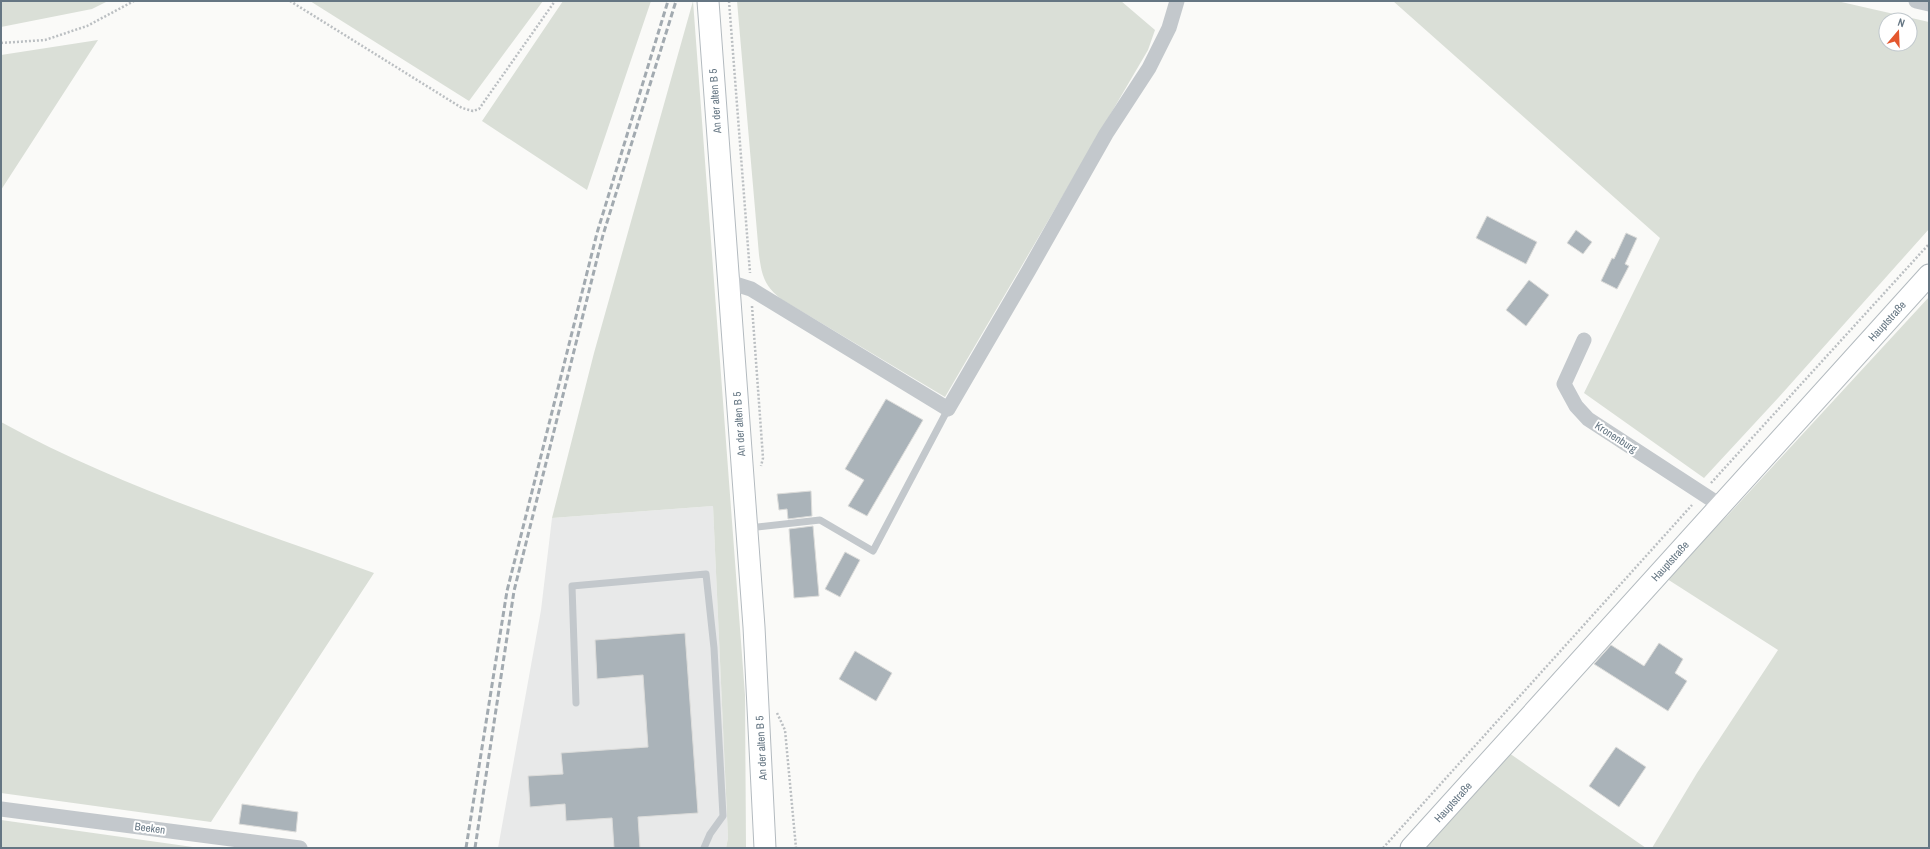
<svg xmlns="http://www.w3.org/2000/svg" width="1930" height="849" font-family="'Archivo Narrow',sans-serif">
<rect width="100%" height="100%" fill="#fafaf8"/>
<path fill="#e8e9e9" d="M713 506 728 838 726 848H498L541 610 552 518Z"/>
<path fill="#dadfd7" fill-rule="evenodd" d="M1 1H108L92 9 1 27Z
M310 1H543L469 101Z
M563 1H651L587 190 482 121Z
M693 1 745 695 746 848H726L728 838 713 506 552 518 594 353Z
M737 1H1121L1155 30 1148 50 945 397 781 299C764 285 762 276 759 255Z
M1393 1H1837L1929 22V229L1779 397 1704 478 1584 393 1660 238ZM1886 20H1910V44H1886Z
M98 40 1 190V55Z
M1929 297V848H1652L1697 773 1778 650 1664 577 1728 515Z
M1 422C119 487 248 527 374 573L211 822 1 793Z
M1509 753 1646 848H1424Z
M1 820 200 848H1Z"/>
<path fill="#aab3b9" stroke="#dcdcda" d="M1487 216 1537 242 1526 264 1476 238Z
M1576 230 1592 242 1583 254 1567 243Z
M1626 233 1637 238 1625 264 1629 266 1617 289 1601 281 1612 258 1614 259Z
M1529 280 1549 295 1526 326 1506 310Z
M886 399 923 420 867 516 848 506 864 480 845 469Z
M811 491 812 516 788 519 787 509 779 510 777 494Z
M813 526 819 596 794 598 789 529Z
M845 552 860 560 840 597 825 589Z
M685 633 698 813 638 817 640 848H614L612 818 566 821 565 804 530 807 528 776 563 774 561 753 648 747 643 675 597 679 595 640Z
M1659 643 1683 659 1675 673 1687 681 1668 711 1594 664 1611 645 1644 666Z
M855 651 892 673 876 701 839 679Z
M1616 747 1646 767 1619 807 1589 786Z
M242 804 298 812 296 832 239 824Z"/>
<g fill="none" stroke-linecap="round" stroke-linejoin="round">
<g stroke="#b3babf" stroke-width="23">
<path id="secondary" d="M708 1 754 627 765 848
M1411 848 1929 275"/>
</g>
<path stroke="#bbbfc2" stroke-width="2.5" stroke-dasharray="2 2" stroke-linecap="butt" d="M290 1 462 108 473 111 479 109 555 1
M729 1 750 273
M1 43 45 40 87 26 134 1
M752 306 763 458 761 466
M1711 483 1929 244
M777 713 785 730 796 848
M1383 848 1692 505"/>
<path stroke="#c3c8cc" stroke-width="7" d="M749 528 820 520 873 551 948 409
M576 703 572 586 706 574 714 648 723 816 710 834 704 848"/>
<path stroke="#c3c8cc" stroke-width="15" d="M1916 1 1929 4
M729 282 751 289 948 409 1029 270 1106 134 1149 68 1169 28 1177 1
M1584 340 1564 384 1576 406 1588 419 1720 505
M1 809 300 848"/>
<use href="#secondary" stroke="#fff" stroke-width="21"/>
<path stroke="#a2aab0" stroke-width="3" stroke-dasharray="6 3" stroke-linecap="butt" d="M466 848 507 591 597 233 668 1
M475 848 514 591 603 235 676 1"/>
</g>
<g text-anchor="middle" dominant-baseline="central" stroke-width="4" stroke-linejoin="round" paint-order="stroke">
<g font-size="11" fill="#657683" stroke="#fff">
<text transform="translate(715 101) rotate(-94)">An der alten B 5</text>
<text transform="translate(1887 321) rotate(-48)">Hauptstraße</text>
<text transform="translate(739 424) rotate(-94)">An der alten B 5</text>
<text transform="translate(1616 437) rotate(33)">Kronenburg</text>
<text transform="translate(1670 561) rotate(-48)">Hauptstraße</text>
<text transform="translate(761 748) rotate(-93)">An der alten B 5</text>
<text transform="translate(1453 802) rotate(-48)">Hauptstraße</text>
<text transform="translate(150 828) rotate(7)">Beeken</text>
</g>
</g>
<rect width="1930" height="849" fill="none" stroke="#657683" stroke-width="4"/>
<g transform="translate(1898 32) rotate(19)"><circle r="19" fill="#ffffff" stroke="#c1c8cd"/>
<path d="M0-3L7 15L0 10L-7 15Z" fill="#e4572e"/>
<text y="-6" font-size="11" font-weight="bold" text-anchor="middle" fill="#657683">N</text>
</g>
</svg>
